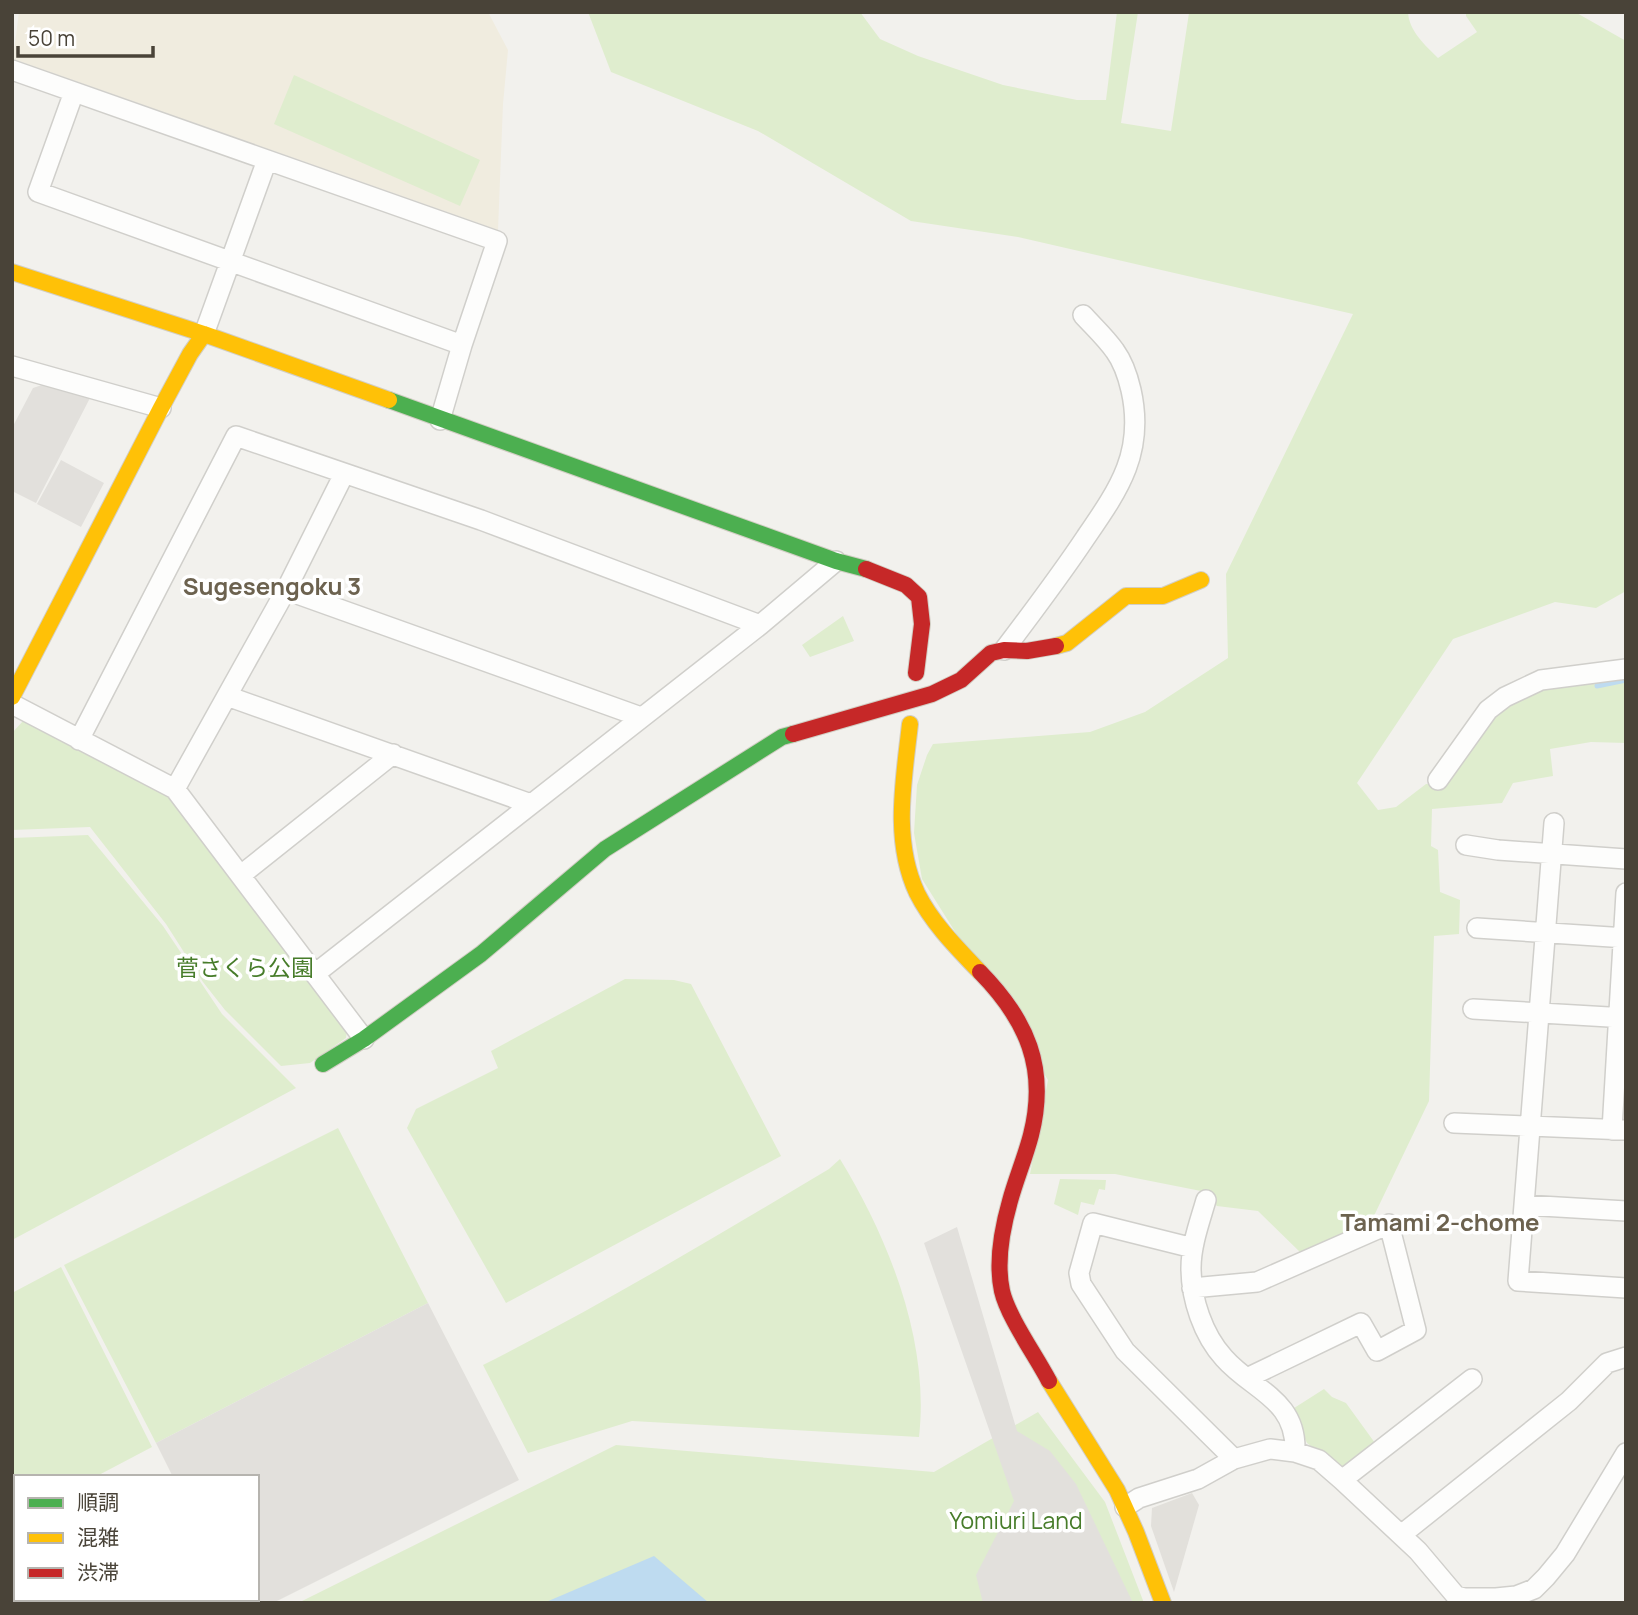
<svg xmlns="http://www.w3.org/2000/svg" width="1638" height="1615" font-family="Manrope,'Noto Sans JP',sans-serif">
<rect width="100%" height="100%" fill="#f2f1ed"/>
<path fill="#e2e0db" d="M1192 1493 1199 1505 1174 1592 1151 1526 1152 1508Z"/>
<path fill="#f0ecdf" d="M19 12H488L508 50 503 104 498 230 13 59Z"/>
<path fill="#dfedce" d="M588 12H860L880 39 918 56 1003 85 1077 100H1106L1117 12H1138L1121 123 1171 131 1189 13 1186 12H1408C1409 31 1425 45 1438 58L1477 32 1466 16V12H1575L1626 41V591L1596 608 1555 602 1453 639 1357 783 1378 810 1396 807 1426 784 1442 785 1500 709 1551 686 1626 671V743L1591 742 1550 749 1553 776 1513 783 1502 803 1432 809 1431 846 1438 850 1440 892 1460 900 1459 934 1434 936 1429 1101 1371 1222 1302 1254 1258 1211 1217 1206 1201 1191 1115 1174H1030L1048 1080 922 879 914 833 917 785 927 755 933 744 1090 732 1145 712 1228 658 1226 574 1353 314 1018 237 911 221 758 131 611 72Z
M294 75 480 160 460 206 274 124Z
M843 616 854 641 810 657 802 645Z
M23 721 169 797 347 1030 346 1038 310 1063 281 1066 225 1010 203 982 166 924 90 827 12 830V733Z
M88 835 163 926 222 1014 296 1088 12 1240V838Z
M625 979 674 980 691 984 781 1156 506 1303 407 1128 416 1109 498 1068 491 1051Z
M338 1128 428 1303 156 1443 64 1265Z
M840 1159C889 1239 930 1342 919 1437L632 1421 528 1453 483 1365C602 1305 715 1237 829 1169Z
M1060 1179 1106 1180 1105 1190 1099 1189 1094 1205 1081 1202 1078 1215 1054 1204Z
M61 1267 152 1447 95 1477H16V1518L12 1520V1293Z
M1324 1389 1332 1397 1346 1403 1375 1443 1340 1470 1307 1443 1291 1410Z
M1038 1412 1105 1502 1144 1603H298L616 1445 934 1472Z
M16 1529V1599H202L204 1603H12V1531Z"/>
<path fill="#e2e0dc" d="M42 385 90 398 36 503 12 491V428L33 388Z
M61 460 104 483 81 527 37 504Z
M957 1227 1017 1431 1050 1451 1076 1484 1133 1603H983L976 1575 1014 1501 924 1243Z
M428 1303 519 1480 273 1603H237L235 1599H257V1477H173L156 1443Z"/>
<path fill="#bedbf0" d="M654 1556 709 1603H546V1602Z"/>
<g fill="none" stroke-linecap="round" stroke-linejoin="round">
<path stroke="#bedbf0" stroke-width="5" d="M1597 686 1626 680"/>
<g stroke="#d0cfcb" stroke-width="22">
<path id="street" d="M12 70 497 241 462 345 440 420
M74 92 38 192 462 345
M204 334 267 160
M12 366 161 408
M286 590 641 717
M1004 650C1032 613 1060 576 1086 537 1119 489 1145 452 1131 390 1128 377 1123 362 1115 351 1106 338 1094 327 1083 315
M227 696 531 804
M12 704 175 789 364 1039
M79 740 236 436 481 520 760 625
M1438 780 1488 710 1505 697 1541 680 1626 669
M175 789 286 590 344 474
M1554 823 1518 1281 1626 1288
M1466 845 1498 850 1626 859
M241 875 393 754
M1477 928 1626 938
M316 973 760 625 836 561
M1473 1009 1626 1018
M1454 1123 1626 1130
M1612 1130 1626 893
M1206 1200C1200 1221 1191 1245 1191 1268 1191 1299 1203 1335 1224 1358 1253 1391 1297 1399 1295 1452
M1524 1205 1626 1211
M1193 1248 1093 1223 1079 1273 1081 1284 1125 1351 1234 1459
M1192 1288 1257 1282 1389 1224 1416 1330 1377 1351 1361 1323 1247 1378
M1342 1480 1472 1379
M1125 1507 1139 1498 1198 1479 1234 1459 1270 1449 1295 1452 1319 1460 1342 1480 1418 1551 1456 1596 1465 1598H1496L1516 1596 1534 1589 1546 1577 1565 1554 1626 1453
M1401 1535 1569 1401 1607 1363 1626 1357
M12 1572 16 1570
M166 1599 170 1603"/>
</g>
<g stroke="#d2cec4" stroke-width="18">
<path id="fast" d="M389 400 836 561 866 569
M323 1064 364 1039 481 954 605 849 782 737 793 734"/>
</g>
<g stroke="#d2cec4" stroke-width="18">
<path id="slow" d="M12 272 204 334 389 400
M1056 646 1067 643 1126 596H1163L1201 580
M12 697 161 408 190 354 204 334
M910 724C904 779 892 840 917 893 932 923 957 948 980 972
M1049 1381 1117 1490 1136 1532 1163 1603"/>
</g>
<g stroke="#d2cec4" stroke-width="18">
<path id="jam" d="M866 569 906 585 919 597 922 624 916 673
M793 734 932 694 961 680 991 653 1004 650 1027 651 1056 646
M980 972C1027 1020 1048 1068 1031 1135 1025 1158 1016 1179 1010 1201 1002 1229 996 1263 1002 1291 1008 1317 1036 1356 1049 1381"/>
</g>
<use href="#street" stroke="#fdfdfc" stroke-width="19"/>
<use href="#fast" stroke="#4caf50" stroke-width="16"/>
<use href="#slow" stroke="#ffc107" stroke-width="16"/>
<use href="#jam" stroke="#c62828" stroke-width="16"/>
</g>
<g text-anchor="middle" dominant-baseline="central" stroke-width="7" stroke-linejoin="round" paint-order="stroke">
<g font-size="23" fill="#477c2a" stroke="#fff">
<text x="245" y="967">菅さくら公園</text>
<text x="1016" y="1520">Yomiuri Land</text>
</g>
<g font-size="24" font-weight="bold" fill="#6c624f" stroke="#fff">
<text x="272" y="585">Sugesengoku 3</text>
<text x="1440" y="1221">Tamami 2-chome</text>
</g>
</g>
<rect width="1638" height="1615" fill="none" stroke="#494338" stroke-width="28"/>
<rect x="14" y="1475" width="245" height="126" fill="#ffffff" stroke="#b6b4af" stroke-width="2"/>
<rect x="28" y="1498" width="35" height="10" fill="#4caf50" stroke="#b6b4af" stroke-width="2"/>
<text x="77" y="1510" font-size="21" fill="#494338">順調</text>
<rect x="28" y="1533" width="35" height="10" fill="#ffc107" stroke="#b6b4af" stroke-width="2"/>
<text x="77" y="1545" font-size="21" fill="#494338">混雑</text>
<rect x="28" y="1568" width="35" height="10" fill="#c62828" stroke="#b6b4af" stroke-width="2"/>
<text x="77" y="1580" font-size="21" fill="#494338">渋滞</text>
<path d="M18 46v10h135v-10" fill="none" stroke="#494338" stroke-width="3.5"/>
<text x="28" y="46" font-size="21" fill="#494338" stroke="#ffffff" stroke-width="5" paint-order="stroke">50 m</text>
</svg>
